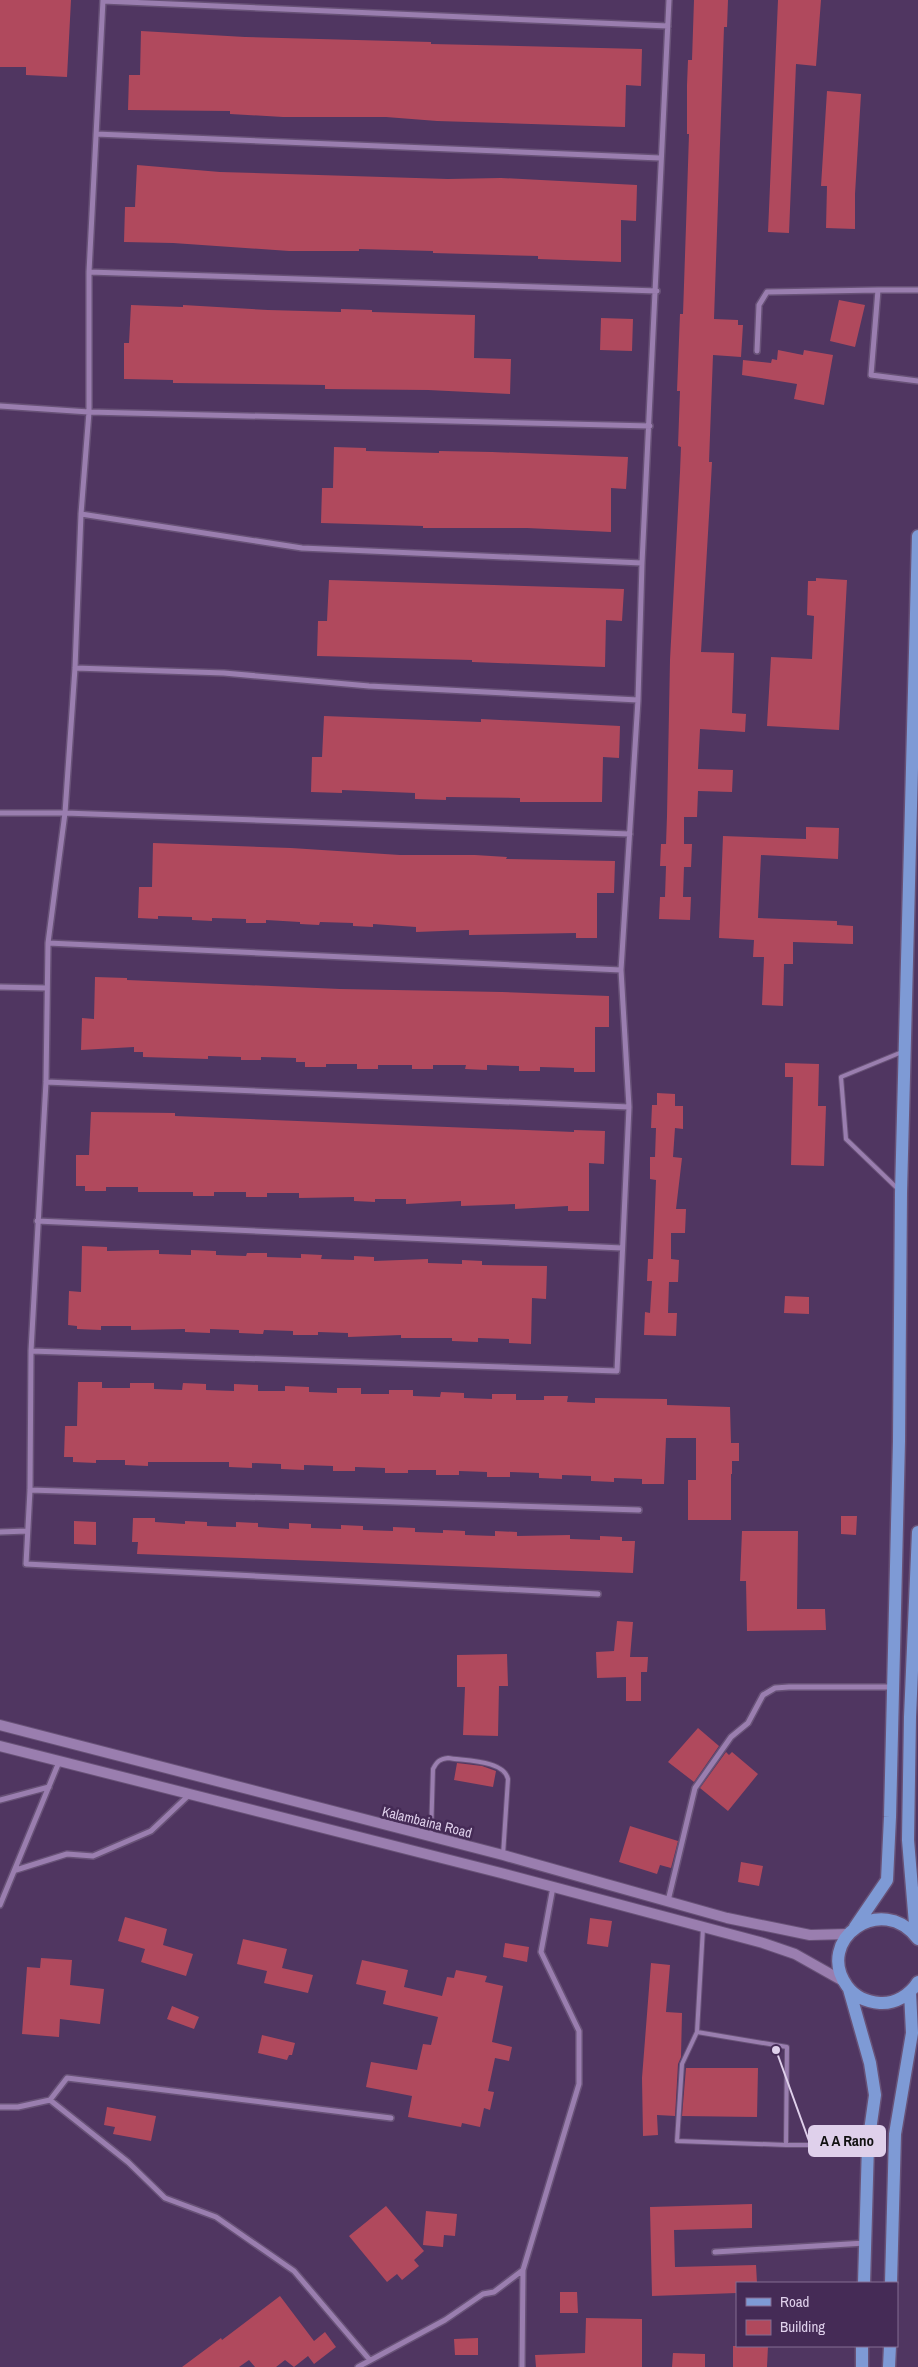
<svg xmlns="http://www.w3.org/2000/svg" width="918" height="2367" font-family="'Archivo Narrow',sans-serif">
<rect width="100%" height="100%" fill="#503661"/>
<path fill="#b0495d" d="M0 0H71L67 77 26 75V67H0Z
M694 0H728L727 27H724L714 319 738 320V325H743L741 357 713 355 709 462H712L710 499 701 652 734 653 732 713 746 714 745 732 700 729 698 769 733 770 732 792 698 791 697 817H684V844H692L691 867H684L683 897H691L690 920 659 919 660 897H665L666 866H660L661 844H666L667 816 670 660 680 472 681 447 678 446 680 391H677L680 314H683L686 226 689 134H687V85L688 60H692Z
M778 0H821L816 66 796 64 789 233 768 232Z
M141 31 245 37 431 42V44L642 49 641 86 626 85 625 127 437 121 386 117H283L230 114V111L128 110 129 75H140Z
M827 91 861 94 855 194V229L826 228 827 186H821Z
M137 165 220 172 448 179 501 178 637 185 636 221 621 220V262L538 259V256L433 253V251L359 249V251H289L173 243 124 242 125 207H135Z
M839 300 865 305 855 347 830 341Z
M131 305 183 307V305L268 310 341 312V309L372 310V312L475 315 474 358 511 359 510 394 428 390 325 389V385L173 383V380L124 379V343H129Z
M601 318 633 319 632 351 600 350Z
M778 350 803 355 804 350 833 355 824 405 794 399 797 384 742 375 743 360 771 363 772 359 777 360Z
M334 447 366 448V451L439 453V451L492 452 628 457 626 489 611 488V532L527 528H423V526L321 523 322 488H333Z
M816 578 847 580 839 730 767 726 771 657 812 659 814 616 807 615 808 581H816Z
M329 580 624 589 622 621 606 620 605 667 472 662V660L317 656 318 621H327Z
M324 716 481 722V719L620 726 619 758 603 757 602 802H520V798L446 797V800L415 799V793L342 790V793L311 792 312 757H322Z
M806 827 839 828 838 859 761 855 758 918 837 921V925L853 926V944L793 942V964H784L783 1006 762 1005 764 957H753L754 940 719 938 723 836 806 839Z
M153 843 291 848 400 855H475L507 857 506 859 615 861 614 893H597V938H576V933L469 935V930L416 932V927L373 924V927L353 926V923L320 922 319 925 300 924V922L266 920V923H246V919L212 918V921L192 920V917L158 916V919L138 918 139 887H152Z
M95 977 127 978V980L340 989 502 992 609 996V1027H595V1072H574V1068L540 1067V1071H519V1066L487 1065V1070L465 1069 466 1065H433V1069H412V1065H378V1069H357V1064H326V1067H305V1062H296V1058L261 1057V1060H241V1057L208 1056V1059L143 1057V1052H134V1047L81 1050 82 1018 94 1019Z
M785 1063 819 1064 818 1106H826L824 1166 791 1165 793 1077H785Z
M657 1093 675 1094V1106H683V1129L675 1128 673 1157 682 1158 676 1209H686L685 1233H671V1259L679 1260 678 1282H669L668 1313H677L676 1336 644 1335 645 1312 650 1313 652 1281H647L648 1259H653L656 1180 650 1179V1157H655L656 1128H651L652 1105H657Z
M91 1112 175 1113V1116L574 1132V1130L605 1131 604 1164 589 1163V1211H568V1206L515 1209V1204L461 1206V1201L406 1204V1199H375V1202L354 1201V1197L299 1198V1193H267V1197H246V1192H214V1196H193V1192H138V1187H106V1191H85V1186H76V1155H89Z
M82 1246 107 1247V1251L159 1250V1254L191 1255V1250L216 1251V1255L246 1256 247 1253H267V1257L301 1258V1254L322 1255 321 1259 354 1260V1256L374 1257V1261L428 1259V1263L462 1264V1260L482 1261V1265L547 1266 546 1299 532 1298 531 1344 509 1343V1339L478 1338V1342L452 1341V1338H401V1335L348 1337V1333L318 1332V1335H293V1331L264 1330 263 1334 239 1333V1330L210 1329V1333L185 1332V1329L131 1330V1326H101V1330L77 1329V1326L68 1325 69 1291 81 1292Z
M785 1296 809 1297V1314L784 1313Z
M78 1382H102V1388H130V1383H154V1389L182 1390 183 1383 206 1384V1390L234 1391V1384L258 1385V1391H285V1386L309 1387V1392L337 1393V1388H361V1394H389V1390H413V1396L440 1397 441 1392 464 1393V1398L492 1399V1394H516V1400H544V1396H568L567 1402 595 1403V1398L667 1399V1405L730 1407 731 1443H739V1461H732V1474H731V1520H688V1480H696V1438H666L664 1484H642V1479L614 1478V1482L591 1481V1476L562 1475V1479L539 1478V1473L510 1472V1477H487V1472L459 1471V1475H436V1470H408V1473H385V1468L355 1467V1471H333V1466L304 1465V1470L281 1469V1464L252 1463V1468L229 1467V1462H148V1466L125 1465V1460H96V1463L73 1462V1457H64L65 1426H77Z
M841 1516H857L856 1535 841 1534Z
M133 1518H155V1522L185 1524V1521L207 1522V1526L236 1527V1522L258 1523V1527L289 1529V1523L311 1524V1528L341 1529V1525L363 1526V1530L393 1531V1527L415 1528V1532L443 1533V1530L465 1531V1535L495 1536V1531L517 1532V1536L570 1535V1539L600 1540V1536L622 1537V1541H635L633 1573 137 1554 138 1542H132Z
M74 1521 96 1522V1545L74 1544Z
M742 1531H798L797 1609H825L826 1630 747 1631 746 1581H740Z
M617 1621 633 1622 630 1657H648L647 1672H641V1701H626V1677L597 1678 596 1652 614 1651Z
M507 1654 508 1686H499L498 1736 463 1735 465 1687H457V1655Z
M698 1728 719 1746 694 1782 668 1762Z
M726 1752 729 1755 732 1752 758 1774 728 1811 700 1788Z
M457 1763 482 1766 496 1771 493 1787 454 1780Z
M630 1826 678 1841 671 1868 660 1865 657 1874 619 1862Z
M741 1862 763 1866 759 1886 738 1882Z
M125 1917 167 1929 163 1945 193 1954 186 1976 141 1962 145 1949 118 1941Z
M590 1918 612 1921 608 1947 587 1944Z
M243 1939 287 1949 282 1968 313 1975 308 1993 264 1983 267 1971 237 1964Z
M505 1943 529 1947 527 1962 503 1957Z
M41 1958 72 1960 70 1985 104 1989 100 2024 60 2019 59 2037 22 2034 27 1967 40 1968Z
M362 1960 408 1970 404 1987 442 1996 447 1977 454 1978 456 1970 487 1976 485 1982 503 1986 492 2042 512 2047 509 2061 495 2058 488 2091 494 2092 490 2110 484 2108 480 2127 462 2123 461 2127 408 2117 412 2096 366 2087 371 2062 417 2070 423 2044 431 2045 438 2017 383 2004 386 1991 356 1984Z
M651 1963 670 1965 666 2012 682 2013 681 2057 678 2064 675 2116 657 2115 658 2135 643 2136 642 2078Z
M172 2006 199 2017 194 2029 167 2019Z
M262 2035 295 2043 292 2055H289L287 2060 258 2053Z
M686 2068H758L757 2117 682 2116Z
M107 2107 156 2116 151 2141 113 2134 115 2127 104 2125Z
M752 2204V2228L674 2230 675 2267 756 2265 757 2283H737V2293L652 2296 650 2207Z
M386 2206 424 2251 414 2260 419 2266 402 2280 397 2274 387 2282 349 2236Z
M426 2211 457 2214 455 2236 444 2235 443 2247 423 2245Z
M560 2292H577L578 2313H560Z
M280 2296 314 2341 325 2332 336 2347 314 2364 308 2356 294 2367 285 2360 276 2367H255L249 2360 239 2367H182L221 2338 222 2340Z
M586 2318 642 2319V2367H536L535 2355 585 2353Z
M478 2338V2355H455L454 2339Z
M733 2346H768L767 2367H733Z
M673 2353 705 2354V2367H672Z"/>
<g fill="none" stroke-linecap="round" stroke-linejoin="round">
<g stroke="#685277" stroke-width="6">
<path id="service" d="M898 1189 846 1139 841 1077 902 1052
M431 1835 433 1769C437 1761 440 1759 448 1758 465 1761 504 1760 508 1779L503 1855
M703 1928 697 2032 682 2064 677 2141 786 2145H865
M697 2032 787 2047 786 2145"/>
</g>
<g stroke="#685277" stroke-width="8">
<path id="minor" d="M103 0 89 272V412L81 514 75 668 65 813 48 943 46 1082 31 1351 30 1490 26 1564 598 1594
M103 1 668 26
M96 134 660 158
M89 272 657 291
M918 290H878L871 375 918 381
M757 351 759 305 767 292 878 290
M0 406 89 412 650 426
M81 514 302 548 642 563
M75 668 224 673 369 686 638 700
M0 813H65L630 834
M48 943 621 970
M0 987 47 988
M46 1082 629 1107
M37 1221 622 1248
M31 1351 617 1371 629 1107 621 970 638 700 642 563 669 0
M30 1490 639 1510
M0 1532 27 1531
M0 1800 49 1787
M16 1870 67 1854 93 1856 151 1831 189 1795
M668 1901 695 1788 731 1737 748 1723 763 1695 775 1688 789 1687H893
M0 1905 59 1762
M50 2100 128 2162 165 2198 216 2217 294 2271 369 2359
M0 2107H18L50 2100 67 2078 391 2118
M715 2252 865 2243
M358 2367 445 2320 483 2294 494 2292 523 2270
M522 2367 523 2270 579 2084V2031L541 1952 553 1887"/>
</g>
<g stroke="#685277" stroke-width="12">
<path id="secondary" d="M0 1725 503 1855 727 1918 810 1935 848 1934
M0 1746 501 1873 763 1943 795 1954 843 1981"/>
</g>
<g stroke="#685277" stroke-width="15">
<path id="primary" d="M855 1927 887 1880 890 1817 899 1441 901 1193 918 536
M916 1936 908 1840 910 1717 918 1532
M918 1939C882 1891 814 1940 847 1986 855 1997 867 2002 880 2003 895 2004 910 1995 918 1982
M849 1989 870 2063 875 2095 868 2145 864 2283
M891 2283 895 2134 912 2033 910 1992
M862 2367V2346
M889 2367 890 2346"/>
</g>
<use href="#service" stroke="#9a7eaf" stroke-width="4"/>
<use href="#minor" stroke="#9a7eaf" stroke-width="5"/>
<use href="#secondary" stroke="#9a7eaf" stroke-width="10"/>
<use href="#primary" stroke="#7e9ad5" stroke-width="12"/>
</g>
<g text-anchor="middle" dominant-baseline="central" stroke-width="5" stroke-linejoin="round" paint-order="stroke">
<g font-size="14" fill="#dfd0eb" stroke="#452b56">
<text transform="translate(427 1822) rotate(14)">Kalambaina Road</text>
</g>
</g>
<path fill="none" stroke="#dfd0eb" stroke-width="2" d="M776 2050L809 2141"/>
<circle fill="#dfd0eb" stroke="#452b56" stroke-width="2" cx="776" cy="2050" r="5"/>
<rect fill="#dfd0eb" stroke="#dfd0eb" stroke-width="2" x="809" y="2126" width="76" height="30" rx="5"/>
<g font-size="15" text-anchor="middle" font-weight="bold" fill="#111">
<text x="847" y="2146">A A Rano</text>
</g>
<rect x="736" y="2282" width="162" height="65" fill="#452b56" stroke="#836d92"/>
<rect x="746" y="2298" width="25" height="8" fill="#7e9ad5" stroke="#836d92"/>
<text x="780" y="2307" font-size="15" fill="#dfd0eb">Road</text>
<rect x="746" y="2320" width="25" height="15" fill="#b0495d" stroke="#836d92"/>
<text x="780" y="2332" font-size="15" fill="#dfd0eb">Building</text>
</svg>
